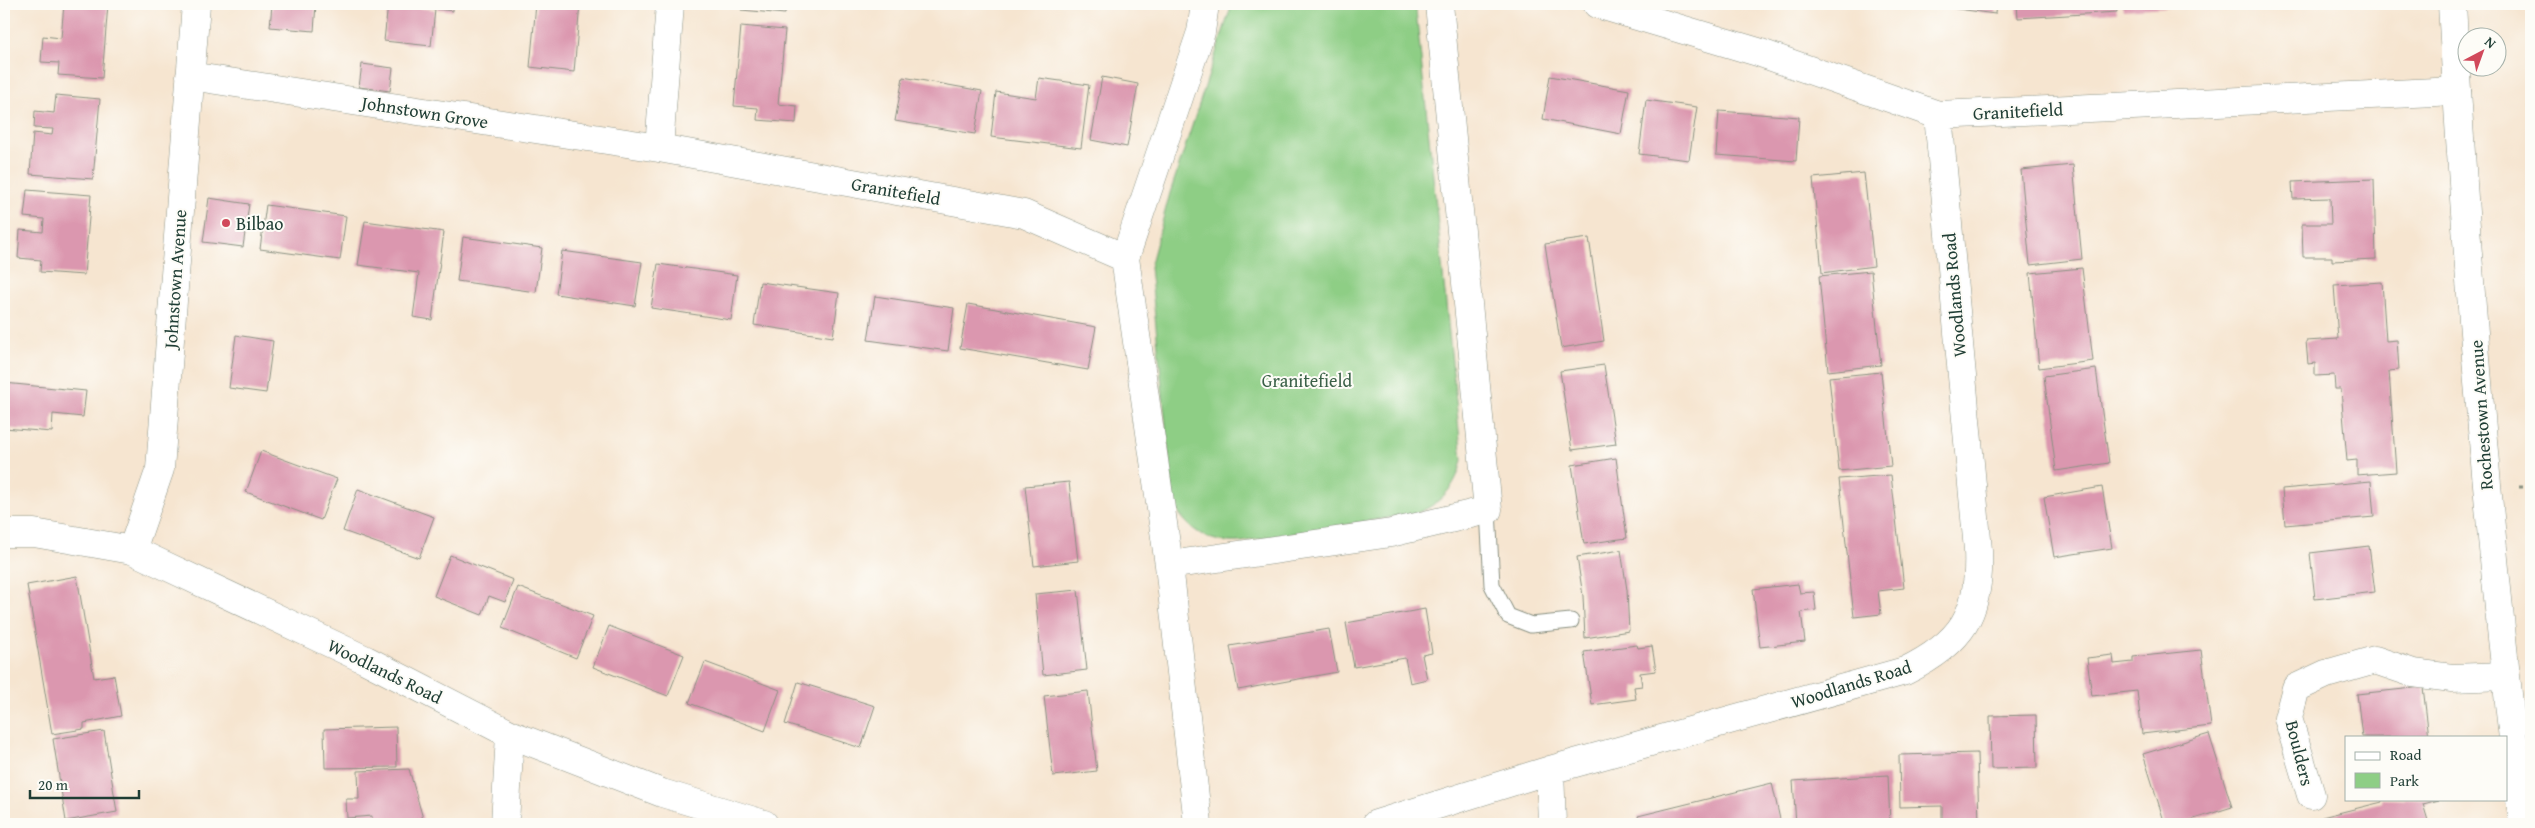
<svg xmlns="http://www.w3.org/2000/svg" width="2535" height="828" font-family="'Gentium Book Plus',serif">
<rect width="100%" height="100%" fill="#fdfcf7"/>
<filter id="ink" filterUnits="userSpaceOnUse"><feTurbulence type="fractalNoise" baseFrequency=".02" numOctaves="2"/><feDisplacementMap in="SourceGraphic" scale="10" xChannelSelector="R" yChannelSelector="G"/><feConvolveMatrix kernelMatrix="1 2 1 2 8 2 1 2 1" color-interpolation-filters="sRGB"/></filter>
<filter id="wash" filterUnits="userSpaceOnUse"><feTurbulence type="fractalNoise" baseFrequency=".0096" numOctaves="4" result="noise"/><feDisplacementMap in="SourceGraphic" scale="20" xChannelSelector="R" yChannelSelector="G"/><feGaussianBlur stdDeviation="1.12" result="paint"/><feColorMatrix in="noise" values="0 0 0 0 0 0 0 0 0 0 0 0 0 0 0 0 0 1.4 0 .05"/><feComposite in="paint" operator="in"/></filter>
<g filter="url(#wash)">
<rect width="100%" height="100%" fill="#f6e5d0"/>
<path fill="#8ece85" stroke="#56865c" d="M1232 4H1413L1416 10 1462 460C1457 485 1441 504 1417 513L1241 542C1210 544 1190 532 1174 506L1150 267 1170 193Z"/>
<g id="blocks">
<path fill="#db97af" d="M64 4H108L102 78 58 75 59 63 41 62 43 36 61 38Z
M272 4H316L314 31 270 27Z
M388 4 435 10 431 46 384 41Z
M438 4H453V11L437 9Z
M536 4H580L574 72 530 67Z
M742 4H786L785 14 741 10Z
M1921 4H1996L1995 14Z
M2017 4H2116L2117 12 2018 18Z
M2122 4H2194V5L2123 10Z
M741 26 785 30 778 104 797 106 796 123 757 120 758 108 734 106Z
M362 64 393 68 390 91 359 87Z
M1550 76 1629 90 1621 134 1543 119Z
M903 77 982 91 975 134 895 121Z
M1102 77 1138 84 1127 147 1091 140Z
M1039 78 1089 85 1081 148 991 137 996 92 1036 98Z
M56 95 100 99 93 179 30 174 33 133 52 135 53 129 34 128 35 111 54 113Z
M1646 100 1697 107 1689 160 1639 154Z
M1719 111 1799 117 1796 161 1716 155Z
M2073 165 2082 259 2030 265 2021 170Z
M1864 173 1874 266 1822 273 1813 178Z
M2374 179 2376 259 2332 261V257H2303L2302 224H2331L2330 198 2293 199 2292 182Z
M27 190 91 195 84 275 40 272 41 260 18 258 20 230 43 232 44 219 24 217Z
M209 198 249 204 243 247 203 242Z
M266 205 346 216 340 260 260 249Z
M365 221 444 232 432 320 413 317 419 273 358 265Z
M463 237 542 248 536 292 457 281Z
M1589 238 1604 341 1561 348 1545 244Z
M562 251 642 262 635 306 556 294Z
M658 264 737 275 731 320 651 308Z
M2082 268 2093 361 2039 368 2030 273Z
M1871 271 1881 365 1828 371 1819 276Z
M760 282 839 293 833 337 754 325Z
M2382 282 2386 341 2397 340 2399 370 2389 371 2396 472 2357 475V460L2347 461 2341 389H2335L2334 375 2315 376V363L2308 364 2306 341 2338 339 2334 285Z
M875 296 954 308 948 351 868 340Z
M968 304 1096 327 1088 370 960 348Z
M236 335 273 341 266 393 229 388Z
M1604 365 1616 444 1572 450 1560 371Z
M2096 369 2109 463 2056 471 2044 376Z
M1881 372 1891 466 1839 471 1829 377Z
M4 383 86 391 83 417 53 414 52 432 4 428Z
M261 451 337 479 321 520 246 492Z
M1616 458 1627 538 1584 544 1572 465Z
M1891 475 1904 588 1878 591 1881 614 1854 617 1839 479Z
M2371 481 2374 517 2285 525 2282 489Z
M1069 482 1078 561 1034 566 1025 486Z
M2102 487 2112 548 2054 557 2044 497Z
M358 489 434 517 419 558 343 531Z
M2369 546 2375 592 2315 599 2310 553Z
M1621 550 1627 590 1629 631 1585 638 1583 596 1577 557Z
M450 555 513 580 505 602 489 596 482 615 434 596Z
M77 576 94 678 114 675 121 716 84 723V729L52 734 27 585Z
M1798 584 1800 593 1814 592 1816 610 1801 612 1805 642 1760 647 1753 589Z
M518 587 593 616 576 658 502 628Z
M1078 590 1087 670 1043 675 1035 594Z
M1425 609 1432 653 1422 655 1427 679 1410 683 1405 658 1354 667 1346 623Z
M609 626 684 655 668 696 593 667Z
M1329 629 1337 672 1238 690 1230 646Z
M1637 645 1638 648 1652 646 1656 671 1640 673 1642 686 1634 687 1636 699 1592 705 1584 652Z
M2201 650 2211 726 2142 734 2137 691 2092 696 2087 658 2113 655 2114 664 2133 662V657Z
M705 662 780 690 765 731 689 703Z
M798 682 875 706 861 748 785 724Z
M2423 687 2429 737H2362L2357 694Z
M1088 691 1097 771 1053 776 1044 696Z
M2036 715 2037 768 1991 769 1990 716Z
M396 727 397 767 325 768 324 729Z
M104 731 117 812 66 821 53 739Z
M2209 734 2232 807 2178 824H2165L2143 754Z
M1977 753 1979 824H1942V806L1900 807 1899 755Z
M409 769 422 815 423 824H372V816L347 818 346 799H359L358 771Z
M1888 775 1890 824H1796L1793 781Z
M1772 783 1781 824H1640L1638 816Z
M2381 799 2439 800 2423 804 2429 824H2323L2322 817 2382 802Z"/>
</g>
</g>
<g filter="url(#ink)">
<use href="#blocks" fill-opacity="0" stroke="#8a9182" stroke-width="1"/>
<g fill="none" stroke-linecap="round" stroke-linejoin="round">
<g stroke="#8a9182" stroke-width="17">
<path id="service" d="M1488 510 1492 585 1508 616 1531 625 1571 621"/>
</g>
<g stroke="#8a9182" stroke-width="29">
<path id="minor" d="M1597 4 1758 52 1938 115 2457 91
M190 76 659 148 1024 214 1125 258
M659 148 670 4
M4 533H34L132 550 366 660 510 734 662 793 764 824
M132 550 160 469 196 4
M1169 565 1391 533 1488 510 1439 4
M1550 770 1552 824
M2311 795 2288 718 2296 688 2326 674 2375 660 2413 673 2452 678 2505 676
M505 824 510 734
M1198 824 1169 565 1125 258 1201 32 1205 4
M1376 824 1550 770 1905 671C1962 643 1981 614 1978 550L1938 115"/>
</g>
<g stroke="#8a9182" stroke-width="29">
<path id="secondary" d="M2452 4C2467 278 2490 552 2523 824"/>
</g>
<path stroke="#8a9182" stroke-width="3" stroke-dasharray="4 4" stroke-linecap="butt" d="M2519 487H2531"/>
<use href="#service" stroke="#fff" stroke-width="15"/>
<use href="#minor" stroke="#fff" stroke-width="28"/>
<use href="#secondary" stroke="#fff" stroke-width="28"/>
</g>
</g>
<circle fill="#d1495b" stroke="#fdfcf7" stroke-width="2" cx="226" cy="223" r="5"/>
<g text-anchor="middle" dominant-baseline="central" stroke-width="4" stroke-linejoin="round" paint-order="stroke">
<g font-size="18" fill="#1f3d34" stroke="#fdfcf7">
<text transform="translate(2018 111) rotate(-3)">Granitefield</text>
<text transform="translate(425 112) rotate(9)">Johnstown Grove</text>
<text transform="translate(896 191) rotate(10)">Granitefield</text>
<text transform="translate(175 279) rotate(-86)">Johnstown Avenue</text>
<text transform="translate(1954 295) rotate(-95)">Woodlands Road</text>
<text transform="translate(2481 415) rotate(-94)">Rochestown Avenue</text>
<text transform="translate(385 671) rotate(26)">Woodlands Road</text>
<text transform="translate(1851 684) rotate(-17)">Woodlands Road</text>
<text transform="translate(2300 753) rotate(76)">Boulders</text>
</g>
<g font-size="18" fill="#1f3d34" stroke="#fdfcf7" text-anchor="start">
<text x="236" y="223">Bilbao</text>
</g>
<g font-size="18" fill="#3b6148" stroke="#fdfcf7">
<text x="1307" y="380">Granitefield</text>
</g>
</g>
<rect width="2535" height="828" fill="none" stroke="#fdfcf7" stroke-width="20"/>
<rect x="2345" y="736" width="162" height="65" fill="#fdfcf7" stroke="#a4b0a9"/>
<rect x="2355" y="752" width="25" height="8" fill="#ffffff" stroke="#a4b0a9"/>
<text x="2390" y="760" font-size="15" fill="#1f3d34">Road</text>
<rect x="2355" y="773" width="25" height="15" fill="#8ece85" stroke="#a4b0a9"/>
<text x="2390" y="786" font-size="15" fill="#1f3d34">Park</text>
<g transform="translate(2482 52) rotate(41)"><circle r="24" fill="#fdfcf7" stroke="#a4b0a9"/>
<path d="M0-4L9 19L0 12L-9 19Z" fill="#d1495b"/>
<text y="-8" font-size="14" font-weight="bold" text-anchor="middle" fill="#1f3d34">N</text>
</g>
<path d="M30 790v8h109v-8" fill="none" stroke="#1f3d34" stroke-width="2.5"/>
<text x="38" y="790" font-size="15" fill="#1f3d34" stroke="#fdfcf7" stroke-width="4" paint-order="stroke">20 m</text>
</svg>
